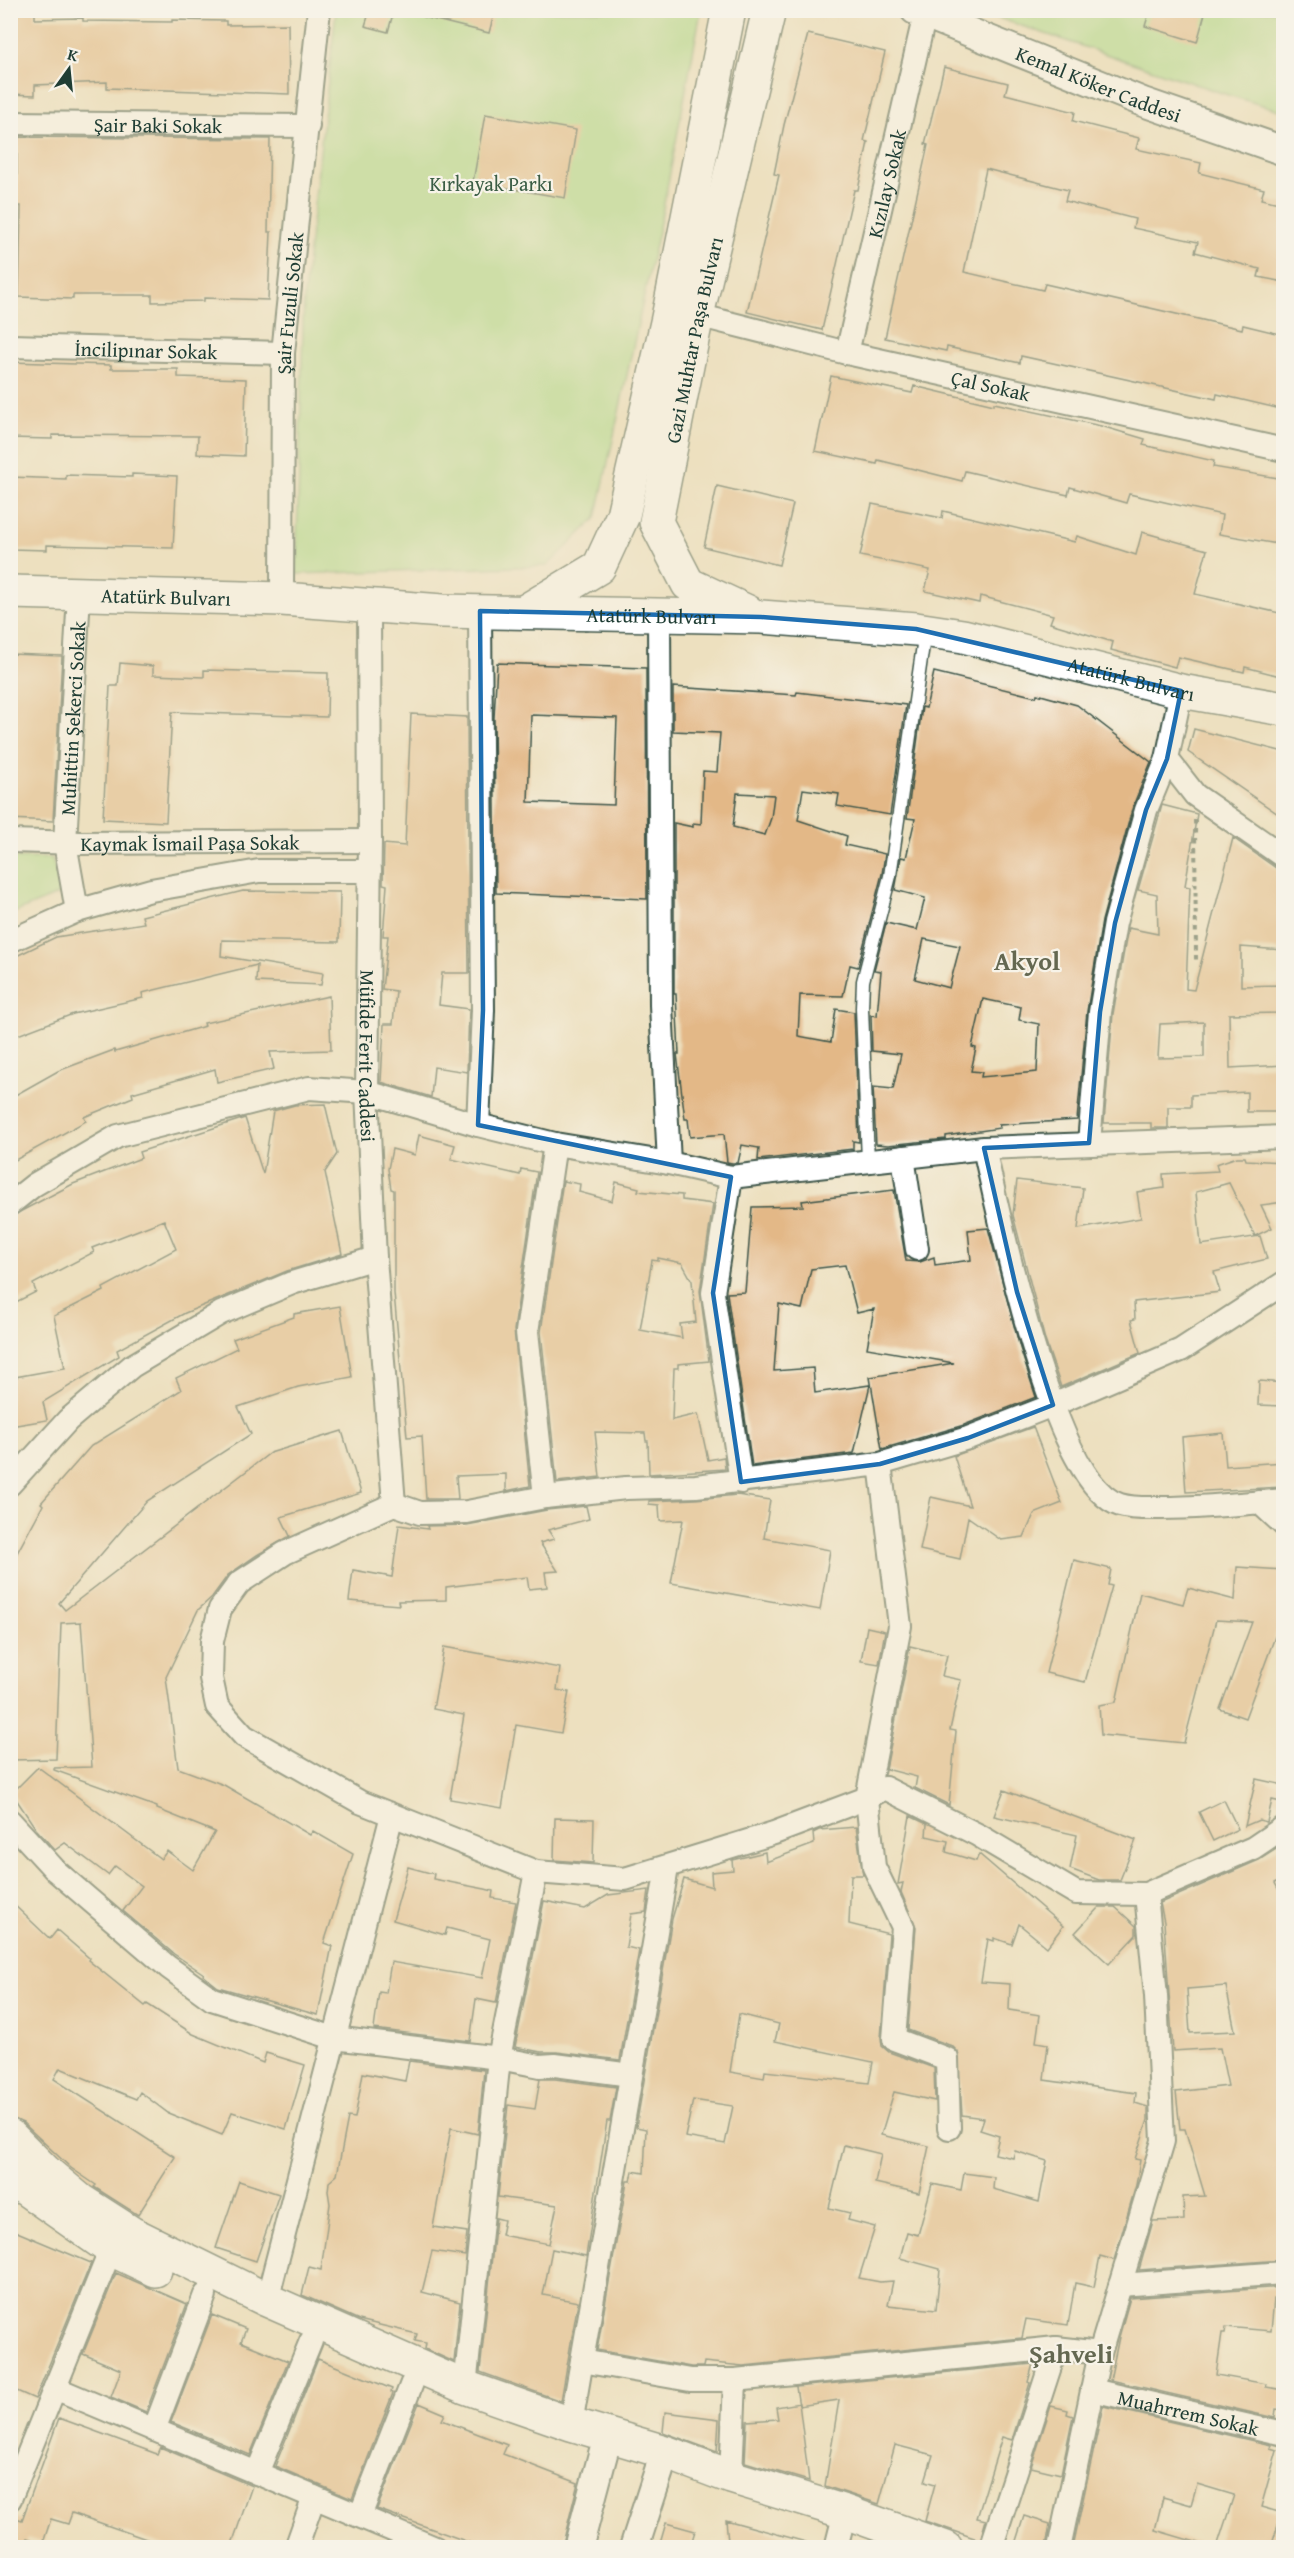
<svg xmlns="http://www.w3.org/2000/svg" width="1294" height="2558" font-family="'Gentium Book Plus',serif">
<rect width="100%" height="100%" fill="#f7f3e8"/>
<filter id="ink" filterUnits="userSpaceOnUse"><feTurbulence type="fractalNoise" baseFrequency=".0167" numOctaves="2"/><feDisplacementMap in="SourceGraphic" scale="12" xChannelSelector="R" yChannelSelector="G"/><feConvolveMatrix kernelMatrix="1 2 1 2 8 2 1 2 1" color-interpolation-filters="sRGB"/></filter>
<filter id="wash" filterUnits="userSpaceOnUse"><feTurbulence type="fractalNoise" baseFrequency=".008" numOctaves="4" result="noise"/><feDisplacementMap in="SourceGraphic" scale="24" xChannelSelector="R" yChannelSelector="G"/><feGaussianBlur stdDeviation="1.35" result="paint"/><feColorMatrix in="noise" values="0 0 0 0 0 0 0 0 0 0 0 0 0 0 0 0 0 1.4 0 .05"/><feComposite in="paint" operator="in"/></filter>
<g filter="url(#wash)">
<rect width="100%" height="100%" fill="#ede0bf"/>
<path fill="#a9dc8b" stroke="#648c60" stroke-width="1.5" d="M336 11H701L664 204 596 518 547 566 296 574 304 294Z
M977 11H1283V111L1231 96Z
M11 858H52L62 893 11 914Z"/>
<g id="blocks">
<path fill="#e3b887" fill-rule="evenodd" d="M10 10H35V19L83 18V21L172 22V20L226 21V25L288 24 289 94 107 88V82L35 85V95L10 94Z
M370 10H394L388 32 365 26Z
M423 10H495L489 33 423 17Z
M1150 10H1206L1197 42 1145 26Z
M808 34 885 52 864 141 868 142 858 190H854L822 330 747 312 779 175 774 174 784 125Z
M944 67 1008 83 1005 94 1075 112 1073 121 1139 138 1136 149 1201 163 1199 173 1264 189 1261 199 1284 204V282L1258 277 1260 269 1195 252 1198 242 1133 228 1135 219 1065 201 1068 190 986 169 964 272 1043 290 1045 284 1242 329 1243 325 1284 335V399L1281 409 1217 394 1216 399 1021 356 1020 363 947 347 946 351 885 338 928 145 925 144Z
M485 114 576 130 565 198 473 182Z
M17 137 270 139 268 232H271L268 300 204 298V301L152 302V295H73V299L19 297 21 206H17Z
M10 362 111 365V369H178V377L246 379 244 456 197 454 198 436 52 435V439L10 438Z
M831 376 912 393 914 386 994 405V403L1101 426 1145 439 1143 445 1214 461 1213 467 1284 479V545L1219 534 1222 515 1129 494 1126 503 1070 487 1068 495 965 471 962 481 878 460 877 464 815 451Z
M132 474 177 476 173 548 47 545V550L10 549V477L66 479V475L132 477Z
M717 486 793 504 779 565 704 547Z
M872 504 942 518 943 511 1075 542 1077 536 1136 555 1142 532 1207 550 1195 594 1284 614V677L1245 667 1244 672 1178 657 1175 667 1111 650 1113 642 1050 623 1053 615 980 596 979 603 925 591 930 570 860 556Z
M10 654 62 656 53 821 10 819Z
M120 663 153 666V675L204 677V670L328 673 327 717 172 712 166 822 103 819 110 686H118Z
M497 663 646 668 647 899 496 893 494 718ZM531 715 617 718 614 805 528 802Z
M934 672 1036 697 1037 694 1077 705 1151 762 1133 806 1102 921 1087 1011 1077 1120 999 1125 1000 1128 946 1136V1139L888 1145 876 1144 873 1087 893 1089 901 1054 872 1051 871 1015 877 1016 881 971 874 970 886 923 917 930 925 898 895 890 901 857 906 858 915 819 907 818 922 707 926 708ZM924 939 960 946 949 988 915 979ZM983 999 1021 1007 1019 1020 1039 1024 1037 1072 981 1077 982 1072 971 1071 976 1048 972 1047Z
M673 687 796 695 797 692 906 705 890 815 837 806 839 794 803 789 798 820 847 836 845 845 885 854 882 874 858 967 850 965 843 996 800 995 798 1036 831 1042 836 1009 854 1012 859 1142 853 1141V1149L758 1160 759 1148 742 1145 738 1163H732L727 1162 724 1134 690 1137 688 1119H685L677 1054H679L676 994H674V823L693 827V823L701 824 703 771 717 772 720 733 673 731ZM737 793 774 795 771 818 765 835 733 827Z
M411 714 467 717 469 973H442L439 1005 469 1009 467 1072 434 1067 431 1097 381 1082 384 1024H393L396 991 382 989 388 936H383L387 885 383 884 384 844 405 846Z
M1194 729 1284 752V818L1188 752Z
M1162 805 1197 814 1185 886 1190 887 1186 989 1194 990 1233 838 1276 868 1284 870V950L1241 947V986L1281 985 1282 1013 1229 1014 1230 1068 1284 1065V1112H1247V1092L1191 1095V1107H1168V1128H1151V1123H1104L1113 1014 1128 928 1158 934 1157 894 1138 890ZM1204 1022V1057L1158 1058 1160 1024Z
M243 891 340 892 339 942 222 940 221 956 323 973 321 985 256 982 257 965 142 993 143 998 73 1014 10 1038V959L56 937 144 923 142 916Z
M329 996 331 1050 270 1052 274 1069 217 1082 215 1069 132 1093 133 1097 84 1117 86 1121 10 1163V1098L58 1071 114 1050 115 1052 205 1026 204 1023Z
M325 1104 337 1154 325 1172 342 1254 287 1271 185 1313 117 1350 119 1356 43 1402 47 1420 10 1426V1378L65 1368 54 1316 104 1291 103 1288 176 1249 164 1220 92 1248 94 1252 33 1284 36 1292 10 1305V1217L73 1184 141 1158 139 1152 245 1118 263 1174 273 1111 295 1105Z
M419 1135 455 1145 451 1159 520 1175 521 1169 537 1172 514 1330 530 1486 506 1491V1474L456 1476 458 1499H426L422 1436 407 1437 394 1293V1190L391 1189 388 1169 392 1149 415 1155Z
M1237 1157H1245L1246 1160 1284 1162V1202L1261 1205 1272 1228 1255 1236 1229 1183 1196 1192 1201 1245 1260 1236 1267 1259 1214 1272 1220 1292 1134 1302 1135 1319 1131 1320 1140 1353 1061 1387 1045 1340 1013 1215 1017 1180 1083 1188 1078 1229 1141 1218 1137 1192 1164 1188 1163 1174 1218 1171 1216 1164Z
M563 1181 580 1184 579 1192 612 1201 616 1182 639 1188 638 1191 682 1195V1200L713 1204 700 1291 709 1361 678 1364V1368H674L672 1420 698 1414 708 1460 724 1457 725 1469 649 1474 648 1441H646L645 1433 595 1432 600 1477 557 1482 541 1332ZM658 1258 682 1263 692 1281 696 1322 680 1324 682 1338 640 1330 652 1260 658 1261Z
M894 1190 906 1261 920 1262 934 1257 935 1265 971 1260 968 1230 988 1228 1020 1348 1036 1397 964 1425 882 1449 870 1377 954 1363 867 1348 874 1309 857 1313 845 1265 811 1269 802 1309 779 1304 774 1371 813 1368 815 1393 870 1385 854 1453 752 1466 727 1293 745 1292 752 1207 803 1206 802 1201Z
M340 1306 352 1377 298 1387 238 1407 251 1434 147 1501 59 1603 65 1610 270 1453 342 1431 361 1493 281 1517 290 1536 257 1555 228 1575 212 1597 198 1610 166 1677 178 1768 224 1785 310 1835 313 1831 353 1854 324 1943 332 1946 318 2015 218 1987 203 1975 204 1974 174 1954 123 1911 142 1886 115 1866 108 1875 65 1843 55 1850 36 1829 12 1793 38 1767 161 1859 167 1851 193 1870 215 1832 157 1809V1807L54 1770V1768L92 1767 81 1622 61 1623 56 1759 10 1760V1566L43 1505 41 1503 91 1446 181 1390 176 1378 237 1348 233 1339 294 1317V1314Z
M1259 1381 1284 1383V1406L1258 1405Z
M1033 1427 1062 1503 1034 1514 1024 1537 1001 1540 968 1517 960 1559 920 1550 931 1497 970 1506 954 1456Z
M1223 1433 1226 1466 1284 1462V1487L1186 1492 1182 1437Z
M737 1495 770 1500 764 1538 830 1550 820 1610 671 1583 683 1520 660 1521 659 1505 649 1504V1501L696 1499Z
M586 1506 589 1519 548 1530 554 1539 540 1543 558 1571 545 1572 547 1587 529 1589 527 1577 446 1587V1600L398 1601 399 1605 349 1601 353 1570 392 1577 399 1525 428 1529 427 1526 467 1525 547 1510Z
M1074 1560 1111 1569 1108 1585 1112 1586 1085 1682 1046 1673Z
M1237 1567 1284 1570V1624L1280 1623 1245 1718 1220 1709 1252 1622 1216 1620 1184 1743 1101 1735 1099 1705 1116 1702 1140 1593 1183 1604 1188 1588 1235 1600Z
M867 1627 885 1631 879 1664 861 1661Z
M910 1646 947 1655 942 1676 961 1680 950 1730 956 1731 949 1805 915 1788 917 1777 886 1769Z
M444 1647 560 1668 557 1690 569 1692 561 1733 516 1725 502 1808 450 1799 464 1715 433 1709Z
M1256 1779 1284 1785 1281 1802 1272 1800 1267 1822 1259 1820 1245 1826Z
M1004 1790 1136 1840 1120 1880H1099L1070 1869 1077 1835 994 1816Z
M1224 1800 1238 1829 1213 1841 1199 1812Z
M910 1816 927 1824 926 1836 948 1841 946 1852 976 1861 979 1854 1063 1926 1047 1947 1019 1924 1012 1944 994 1938V1941L988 1939 981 1982 1010 1984 1009 2010 1040 2015 1036 2042 1048 2044 1044 2080 1136 2093 1135 2103 1148 2107V2120L1135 2159 1140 2160 1136 2185 1114 2260 1100 2256 1094 2287 1075 2283 1068 2325 1026 2319 1022 2338 743 2366 704 2362 703 2367H691L597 2350 627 2181H631L633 2171 644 2173 646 2129 636 2127 672 1919 684 1879 712 1887 711 1872 733 1870 732 1860 765 1852 766 1862 814 1844 813 1833 819 1830 856 1827 863 1875H851L849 1924 889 1934 881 2038 882 2046 889 2052 934 2068 935 2101 894 2092 881 2135 929 2146 919 2193 875 2183 881 2154 844 2145 829 2208 850 2213 848 2220 875 2227 859 2278 880 2282 893 2281 888 2305 936 2310 940 2269 900 2258 907 2232 918 2235 932 2184 961 2190 964 2173 994 2177 993 2189 1039 2202 1047 2161 1015 2151 1013 2158 995 2154 999 2136 980 2130 984 2118 962 2115 958 2052 952 2046 908 2030 916 1927 901 1892 903 1883 898 1884ZM739 2014 779 2024 775 2041 873 2062 869 2083 765 2071 764 2078 730 2072ZM693 2100 733 2106 725 2144 685 2137Z
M555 1818 594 1819 593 1863 554 1860Z
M1284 1844V1878L1275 1883 1284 1900V1908L1280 1909 1278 1944H1284V2260L1139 2270 1153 2221 1184 2220 1183 2197 1205 2196 1185 2129H1180L1176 2092 1228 2086 1220 2048 1173 2051 1164 1922 1160 1903 1259 1860ZM1226 1986 1235 2031 1190 2033 1187 1989Z
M408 1867 434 1874 433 1879 485 1889 493 1891 492 1898 516 1902 496 2003 476 1999 470 2041 374 2029 379 1992 386 1993 391 1962 482 1978 490 1939 447 1928 445 1935 393 1920Z
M649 1890 646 1912 631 1914 626 1947 639 1950 620 2060 557 2052H541L515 2047 544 1901 585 1909 608 1895Z
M10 1901 50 1939 57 1930 89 1958 88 1960 145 2006 147 2004 193 2034 263 2063 266 2053 305 2065 286 2129 232 2112 222 2135 168 2113 140 2092 136 2099 60 2068 54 2079 175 2157 138 2215 94 2187 96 2185 71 2168 23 2123 10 2118Z
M1099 1907H1115L1136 1926V1935L1109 1964 1075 1933Z
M409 2061 484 2070 478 2134 451 2128 433 2227 467 2232 465 2256 432 2251 422 2292 460 2302 454 2362 425 2349 426 2343 415 2341 417 2334 359 2320 302 2295 309 2267 321 2270 330 2204 328 2191 329 2182 337 2175 348 2117 355 2118 363 2073 405 2081Z
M540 2079H555L616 2087 610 2121H607L586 2256 552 2249 543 2295 578 2302 561 2401 480 2372 496 2218 504 2220 501 2235 549 2244 557 2205 498 2197 508 2105 535 2109Z
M239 2181 279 2194 256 2261 216 2248Z
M10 2229 91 2263 35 2399 10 2388Z
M116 2273 187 2304 146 2412 111 2397 121 2370 83 2354Z
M1284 2287V2299H1274L1271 2331 1226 2327 1225 2333H1222L1216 2375 1267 2384 1266 2387 1284 2390V2410L1276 2409 1275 2418 1110 2380 1119 2337 1130 2298Z
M212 2315 246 2329 241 2342 288 2361 250 2455 171 2422Z
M318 2359 392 2389 391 2392 393 2393 352 2499 275 2466Z
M1033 2364 1028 2382 1030 2383 1012 2440 1002 2437 977 2518 986 2520 980 2540 925 2521 935 2484 925 2481 933 2455 895 2445 879 2504 825 2486 839 2400 799 2406 796 2387Z
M419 2403 445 2414 442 2420 507 2445 503 2454 578 2483 562 2547H482L377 2509Z
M799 2403 809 2481 745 2462 747 2421 778 2419 776 2407Z
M1051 2406 1068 2410 1067 2414 1073 2416 1061 2474 1031 2467Z
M1103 2406 1271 2445 1270 2448 1277 2450 1261 2507 1282 2513 1271 2547H1217L1234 2495 1197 2484 1191 2505 1163 2497 1155 2530 1199 2543 1198 2547H1073Z
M665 2412 719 2419 717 2452 663 2432Z
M59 2418 157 2454 160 2447 252 2486 231 2547H169L72 2513 68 2524 51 2519 43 2543 27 2538 24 2547H10V2516L22 2520Z
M1024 2516 1050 2524 1046 2547H1014Z
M726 2520 806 2542V2547H737V2544L728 2541Z
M666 2523 695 2531 690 2547H659Z"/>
</g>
</g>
<g filter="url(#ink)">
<use href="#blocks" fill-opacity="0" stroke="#3e5549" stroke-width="1.5"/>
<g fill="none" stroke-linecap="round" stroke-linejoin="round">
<g stroke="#3e5549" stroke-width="15">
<path id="service" d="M868 1161 862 1008 863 981 890 876 925 631"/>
</g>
<g stroke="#3e5549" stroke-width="26">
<g id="minor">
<path id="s1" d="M10 123 308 126"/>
<path id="s2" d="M697 315 847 353 1284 450"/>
<path id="s3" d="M10 346 283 353"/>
<path id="s4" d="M847 353 925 14"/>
<path id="s5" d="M282 599 283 353 319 10"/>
<path id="s6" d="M369 606 370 841 367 1092 375 1258 394 1504"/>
<path d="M659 615 661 1005 669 1163"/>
<path d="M1167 759 1195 795 1284 857"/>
<path id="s7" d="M10 841 80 843 370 841"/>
<path id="s8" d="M77 911 65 843 79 594"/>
<path d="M10 941 77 911 151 890 259 871H370"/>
<path d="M478 1125 483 1010 480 611"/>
<path d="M1089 1143 1100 1012 1115 923 1146 810 1167 759 1181 691"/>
<path d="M984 1148C999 1215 1053 1485 1120 1505 1133 1509 1148 1508 1161 1508 1202 1508 1243 1504 1284 1500"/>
<path d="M903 1157 917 1249"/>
<path d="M731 1177 713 1293 741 1482"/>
<path d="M10 1204 34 1185 118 1136 309 1088 367 1092 478 1125 555 1144 669 1163 731 1177 984 1148 1284 1137"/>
<path d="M880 1464 900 1626 867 1798 774 1833 625 1879 536 1872 360 1802 244 1736 217 1706 211 1678 212 1641 220 1609 239 1583 285 1553 394 1504 420 1513 467 1512 545 1497 626 1488 696 1486 880 1464 968 1438 1053 1405 1181 1350 1284 1283"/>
<path d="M10 1484 68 1420 132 1366 221 1313 292 1283 375 1258"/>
<path d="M545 1497 527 1332 555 1144"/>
<path d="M1259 1502 1284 1525"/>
<path d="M10 1821 56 1871 168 1967 212 1999 334 2038 499 2058 540 2066 555 2065 631 2075"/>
<path d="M949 2128 947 2059 894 2039 903 1927 874 1867 867 1798 885 1788 978 1835 1076 1893 1146 1894 1253 1848 1284 1827"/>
<path d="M1120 2285 1284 2273"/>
<path d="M267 2300 392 1815"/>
<path d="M582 2361 690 2380H735L1056 2348 1100 2353"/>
<path d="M465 2387 499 2058 536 1872"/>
<path d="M55 2388 435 2548"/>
<path id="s9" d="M1092 2390 1284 2434"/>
<path d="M571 2424 667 1868"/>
<path d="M154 2430 205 2295"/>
<path d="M257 2473 311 2341"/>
<path d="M731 2477 735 2380"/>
<path d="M10 2499 111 2249"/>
<path d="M360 2516 412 2383"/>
<path d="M296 2548 314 2497"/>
<path d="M836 2548 845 2512"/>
<path d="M991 2548 1056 2348"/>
<path d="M1059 2548 1100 2353 1163 2141 1156 1996 1146 1894"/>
</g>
</g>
<g stroke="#3e5549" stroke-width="32">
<g id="tertiary">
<path id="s10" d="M915 10 1143 102 1284 151"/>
<path d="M578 2548 608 2435"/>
<path d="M634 2548 665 2452"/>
</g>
</g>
<g stroke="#3e5549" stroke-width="36">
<g id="secondary">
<path id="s11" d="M10 592 282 599 443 611 761 617 916 629 963 636 1181 691 1284 709"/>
<path d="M524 612 599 567 623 515 668 318 729 10"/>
<path id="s12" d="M748 612 688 584 656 522 697 315 769 10"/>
</g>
</g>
<g stroke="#3e5549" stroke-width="36">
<path id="primary" d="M10 2136 45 2171 81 2201 131 2233 267 2300 465 2387 571 2424 665 2452 731 2477 845 2512 946 2548
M10 2178 111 2249 155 2270"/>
</g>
<path stroke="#3e5549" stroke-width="4" stroke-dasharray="4.5 4.5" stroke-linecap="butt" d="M1195 820 1196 960"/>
<use href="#service" stroke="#fff" stroke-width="12"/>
<use href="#minor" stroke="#fff" stroke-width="22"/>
<use href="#tertiary" stroke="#fff" stroke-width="28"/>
<use href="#secondary" stroke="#fff" stroke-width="33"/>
<use href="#primary" stroke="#fff" stroke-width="33"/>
</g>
</g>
<path d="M0 0H1294V2558H0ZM480 611 761 617 916 629 1181 691 1167 759 1146 810 1115 923 1100 1012 1089 1143 984 1148 1017 1292 1053 1405 968 1438 880 1464 741 1482 713 1293 731 1177 478 1125 483 1010Z" fill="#ede0bf" fill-opacity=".55" fill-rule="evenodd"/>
<path fill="none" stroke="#1f6fb2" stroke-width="4.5" stroke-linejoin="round" d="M480 611 761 617 916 629 1181 691 1167 759 1146 810 1115 923 1100 1012 1089 1143 984 1148 1017 1292 1053 1405 968 1438 880 1464 741 1482 713 1293 731 1177 478 1125 483 1010Z"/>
<g text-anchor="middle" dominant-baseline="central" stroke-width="4.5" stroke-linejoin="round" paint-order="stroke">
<g font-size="20" fill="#1f3d34" stroke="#f7f3e8">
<text stroke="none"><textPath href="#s10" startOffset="198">Kemal Köker Caddesi</textPath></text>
<text stroke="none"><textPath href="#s1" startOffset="148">Şair Baki Sokak</textPath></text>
<text stroke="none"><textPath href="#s4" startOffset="174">Kızılay Sokak</textPath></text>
<text stroke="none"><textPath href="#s5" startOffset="296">Şair Fuzuli Sokak</textPath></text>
<text stroke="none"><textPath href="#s12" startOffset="322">Gazi Muhtar Paşa Bulvarı</textPath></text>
<text stroke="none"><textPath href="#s3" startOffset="136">İncilipınar Sokak</textPath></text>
<text stroke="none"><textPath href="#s2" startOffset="302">Çal Sokak</textPath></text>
<text stroke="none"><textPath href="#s11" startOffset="156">Atatürk Bulvarı</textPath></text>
<text stroke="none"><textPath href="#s11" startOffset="642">Atatürk Bulvarı</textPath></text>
<text stroke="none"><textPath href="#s11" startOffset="1128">Atatürk Bulvarı</textPath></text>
<text stroke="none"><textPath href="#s8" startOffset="194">Muhittin Şekerci Sokak</textPath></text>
<text stroke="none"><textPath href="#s7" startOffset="180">Kaymak İsmail Paşa Sokak</textPath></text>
<text stroke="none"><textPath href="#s6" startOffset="450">Müfide Ferit Caddesi</textPath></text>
<text stroke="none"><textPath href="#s9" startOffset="99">Muahrrem Sokak</textPath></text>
</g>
<g font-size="20" fill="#3b5d45" stroke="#f7f3e8">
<text x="491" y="183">Kırkayak Parkı</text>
</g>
<g font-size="26" font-weight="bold" fill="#646851" stroke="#f7f3e8">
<text x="1027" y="960">Akyol</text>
<text x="1071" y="2353">Şahveli</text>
</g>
</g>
<rect width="1294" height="2558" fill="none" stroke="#f7f3e8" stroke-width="36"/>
<g transform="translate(69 69) rotate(15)" stroke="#f7f3e8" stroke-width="4.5" paint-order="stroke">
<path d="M0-4.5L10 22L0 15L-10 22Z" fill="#1f3d34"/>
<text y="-9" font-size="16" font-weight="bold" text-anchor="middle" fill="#1f3d34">K</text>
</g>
</svg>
